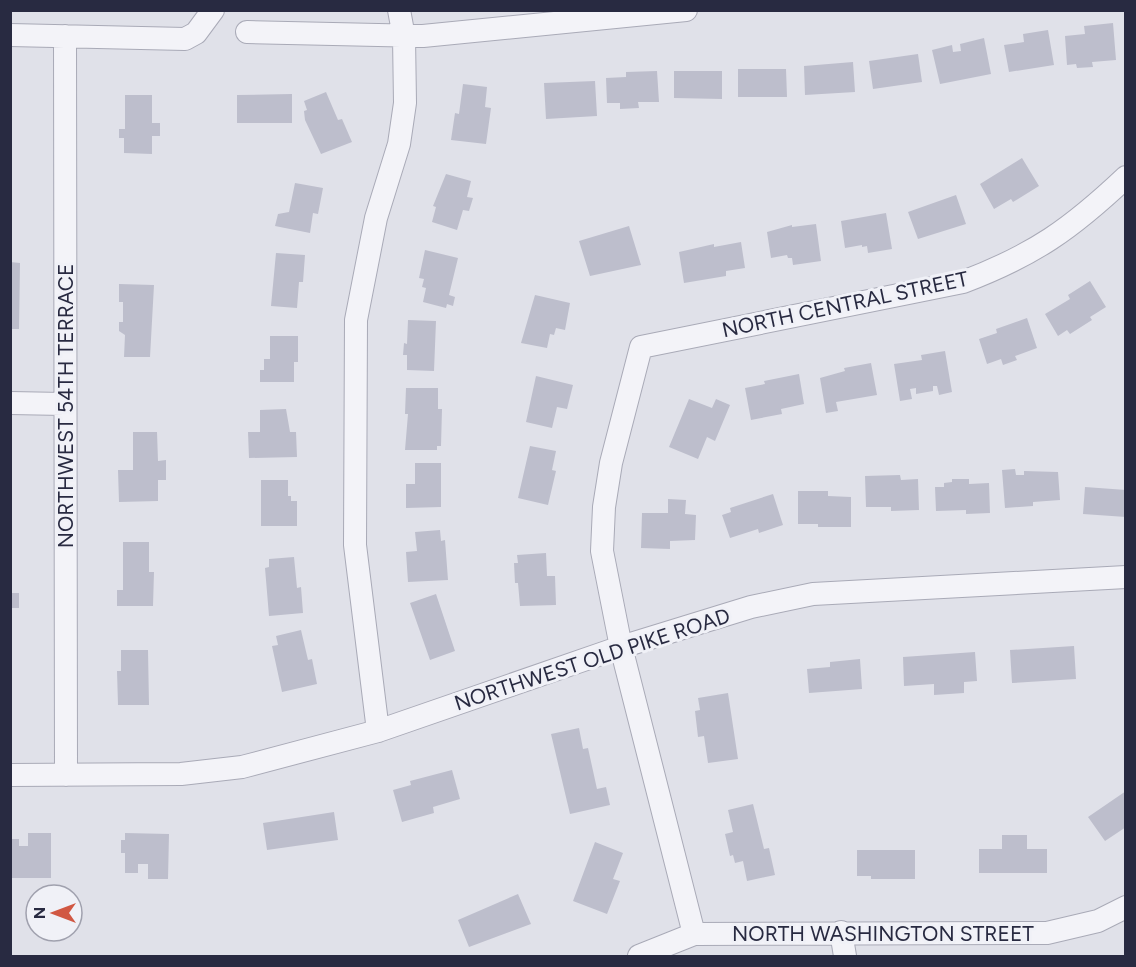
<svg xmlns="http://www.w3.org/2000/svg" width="1136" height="967" font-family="Figtree,sans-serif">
<rect width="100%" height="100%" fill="#e0e1e9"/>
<path fill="#bdbecc" d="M1113 23 1116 60 1092 62 1093 67 1077 68 1076 64 1067 65 1065 36 1085 34 1084 26Z
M1048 30 1054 65 1009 72 1004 45 1024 42 1023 34Z
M984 38 991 74 940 84 932 50 952 45 953 52 961 51 960 44Z
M918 54 922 82 873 89 869 61Z
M853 62 855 92 805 95 804 66Z
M738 69H786L787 97H738Z
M657 71 659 102H638L639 108 620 109V103H607L606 78 626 77V72Z
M674 71H722V99L674 98Z
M595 81 597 116 546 119 544 83Z
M463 84 487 87 485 107 491 108 486 144 451 140 455 113 459 114Z
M326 92 338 120 342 119 352 142 321 154 305 120 304 111 307 110 304 101Z
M292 94V123H237V95Z
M125 95H152V123H160V136H152V154L124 153V138H119V129H125Z
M1022 158 1039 186 1013 202 1011 199 994 209 980 184Z
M446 174 471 181 467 197 473 198 469 211 463 210 457 230 432 222 436 207 433 206Z
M295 183 323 188 318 214 313 213 310 233 275 226 278 214 289 212Z
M956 195 966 224 918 239 908 212Z
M886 213 892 249 868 253 867 246 862 247V245L845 248 841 221Z
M816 224 821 261 793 265 792 258H788L787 255 771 258 767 232 792 225V227Z
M629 226 641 265 590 276 579 241Z
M741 242 745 268 726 271V276L684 283 679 252 714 244V247Z
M425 250 458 258 449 295 455 297 453 306 447 304 446 308 423 302 426 288 422 287 424 279 419 278Z
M276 253 305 255 303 282H299L297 308 271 306Z
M10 262 20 263 19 329H10Z
M1090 281 1106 307 1090 317 1092 320 1070 334 1067 330 1058 336 1045 314 1070 299 1068 295Z
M119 284 154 285 150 357H124L125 335 119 331V322H123V302H119Z
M535 295 570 303 565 330 556 328 554 335 550 334 547 348 521 343Z
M1027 318 1037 348 1015 356 1017 360 1003 365 1001 359 987 364 979 339 997 333 996 329Z
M408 320 436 321 434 371 407 370V355H403L404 343 407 344Z
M270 336H298V362H294V382H260V370H264V359H270Z
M945 351 952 392 939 395 937 386H933V391L916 394V388L910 389 912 399 900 401 894 364 922 360 921 355Z
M871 363 877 395 836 402 838 411 826 413 820 378 845 371 844 368Z
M799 374 804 404 781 409 782 414 751 420 745 388 765 384 764 381Z
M536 376 573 385 567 409 557 407 552 428 526 422Z
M406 388H438V409H442L441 446H437V450H405L408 414H405Z
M689 399 712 408 716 399 730 405 715 441 707 437 698 459 669 447Z
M286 409 290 432H296L297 457 249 458 248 432H260V410Z
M133 432H157L158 461 166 460V480H158V501L119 502 118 470H133Z
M530 446 556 451 552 470 556 471 548 505 518 498Z
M415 463H441V507L406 508V484H415Z
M1015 469 1016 475H1024V471L1058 472 1060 500 1033 502V506L1005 508 1002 470Z
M900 475 901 480 918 479 919 510 891 511V507H866L865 476Z
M952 479H969V484L989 483 990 513 966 514V510L936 511 935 487H944V483L952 482Z
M261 480H288V496H291V501H297V526H261Z
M1085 487 1126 490V517L1083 514Z
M798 491H828V496L851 497V527H818V524H798Z
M773 494 783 525 759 533 758 529 730 538 722 515 731 512 730 508Z
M668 499 686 500 685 514 696 515 695 540 670 541V549L641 548 642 513H668Z
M440 530 441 541 445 540 448 580 408 582 406 552 417 551 415 532Z
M123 542H149V572H154L153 606H117V590H123Z
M546 553 547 576H555L556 605 520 606 518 583H515L514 563H518L517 555Z
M294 557 297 588 301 587 303 613 269 616 265 568 269 567V559Z
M10 593H19V608H10Z
M436 594 455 651 430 660 410 603Z
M301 630 308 660 312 659 317 684 282 692 272 646 278 645 276 636Z
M1074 646 1076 679 1012 683 1010 650Z
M121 650H148L149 705H118L117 671H121Z
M975 652 977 681 964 682V693L934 695V684L904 686 903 657Z
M860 659 862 689 809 693 807 669 830 667V662Z
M728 693 738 759 708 763 704 736 698 737 695 711 700 710 698 698Z
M579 728 583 749 588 748 597 789 606 787 610 805 570 814 551 734Z
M452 770 460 799 433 807 434 813 402 822 393 790 411 785 410 781Z
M1126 791V827L1105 841 1088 817Z
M753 804 764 849 769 848 775 875 747 881 743 861 735 863 733 855 730 856 725 834 733 832 728 810Z
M334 812 338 840 267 850 263 823Z
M28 833H51V878H10V839H19V846H28Z
M125 833 169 834 168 879H148V864H138V873H125V853H121V840H125Z
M1002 835H1027V849H1047V873H979V849H1002Z
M595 842 623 853 613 879 620 881 607 914 573 901Z
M857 850H915V879H871V876H857Z
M518 894 531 924 469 947 458 920Z"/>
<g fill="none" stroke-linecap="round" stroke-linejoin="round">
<g stroke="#a9aab7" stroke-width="24">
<path id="street" d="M247 32 423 36 686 10
M10 35 185 39 196 33 213 10
M65 36 66 775
M10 403 64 404
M378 731 355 545 356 320 376 218 399 144 405 103 404 37 399 10
M10 775 181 774 242 767 378 731 621 647 751 607 813 594 1126 577
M841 932 845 956
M694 934 621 647 602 551 604 507 611 463 641 347 963 282C1034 255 1071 229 1126 177
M639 956 694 934 1047 933 1098 921 1126 907"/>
</g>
<use href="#street" stroke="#f3f3f8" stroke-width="22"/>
</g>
<g text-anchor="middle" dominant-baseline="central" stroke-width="6" stroke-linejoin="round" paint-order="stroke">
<g font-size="21" fill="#282a41" stroke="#f0f1f7">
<text transform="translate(845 304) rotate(-12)">NORTH CENTRAL STREET</text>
<text transform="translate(65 406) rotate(-90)">NORTHWEST 54TH TERRACE</text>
<text transform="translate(592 659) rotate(-18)">NORTHWEST OLD PIKE ROAD</text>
<text x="883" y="933">NORTH WASHINGTON STREET</text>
</g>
</g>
<rect width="1136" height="967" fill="none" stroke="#282a41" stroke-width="24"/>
<g transform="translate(54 913) rotate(270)"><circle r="28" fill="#f0f1f7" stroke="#a0a1ae" stroke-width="1.5"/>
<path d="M0-4.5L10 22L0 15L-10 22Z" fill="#d15843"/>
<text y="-9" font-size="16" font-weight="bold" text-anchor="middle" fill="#282a41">N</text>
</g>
</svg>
